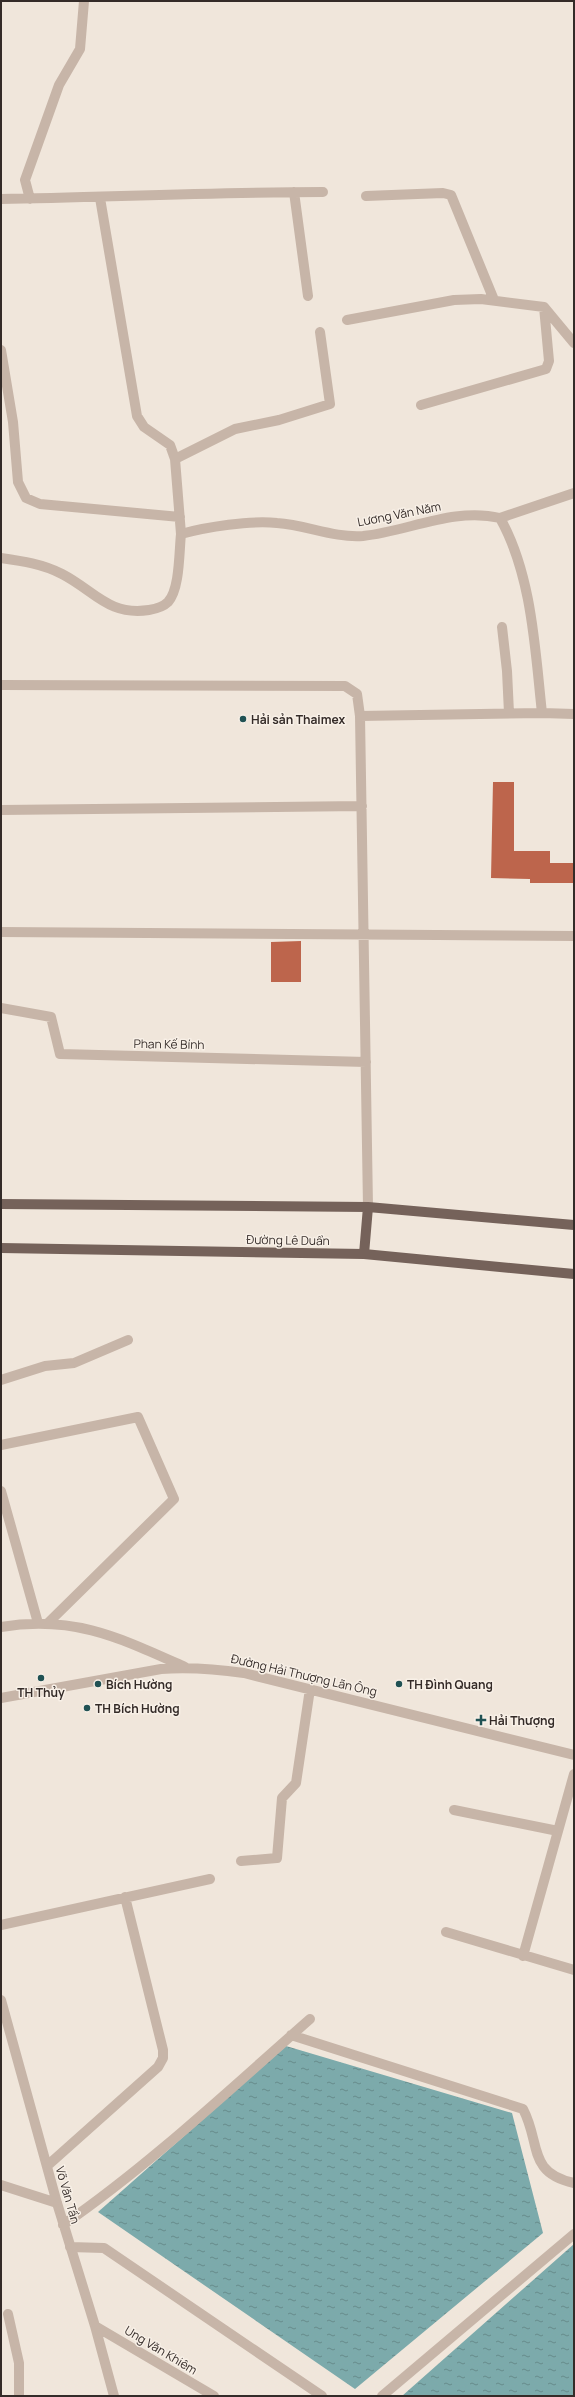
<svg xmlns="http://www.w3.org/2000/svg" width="575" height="2397" font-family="Manrope,sans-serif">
<defs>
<pattern id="water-ripples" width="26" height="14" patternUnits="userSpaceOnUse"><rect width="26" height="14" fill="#7caaab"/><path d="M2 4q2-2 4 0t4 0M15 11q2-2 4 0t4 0" fill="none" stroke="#668b8b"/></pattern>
</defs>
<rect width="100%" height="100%" fill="#f0e6db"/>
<path fill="url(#water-ripples)" d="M286 2046 512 2113 543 2233 355 2389 98 2212Z
M574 2244V2396H402Z"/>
<path fill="#bd654c" d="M493 782H514V851H550V863H574V883H530V879L491 878Z
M301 941V982H271V942Z"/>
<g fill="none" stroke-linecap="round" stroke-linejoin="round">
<path stroke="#c7b5a8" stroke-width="10" d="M294 192 308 296
M366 196 443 193 451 195 494 300
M100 198 137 416 144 427 170 445 175 459 181 534
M1 199C108 197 216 192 323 192
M30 199 25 180 59 85 80 49 84 1
M347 320 454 300 481 299 544 307 574 343
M1 350 13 422 18 482 26 498 40 504 180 517
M421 405 546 369 549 361 544 307
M175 459 235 429 279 420 330 404 320 332
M500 518 574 493
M1 558C22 561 43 564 62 574 95 591 108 616 149 610 155 609 164 606 168 602 180 589 179 552 181 534 206 527 251 520 277 523 307 525 333 538 363 536 409 531 454 507 500 518 532 575 535 649 542 713L574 714
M502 627 507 671 509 713
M1 685 345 686 357 694 360 716 368 1207
M360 716 542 713
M1 810 362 806
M1 932 574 936
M1 1008 51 1017 60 1054 366 1062
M1 1380 45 1366 74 1363 128 1340
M1 1445 138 1417 174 1499 48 1623
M1 1491 38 1623
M1 1627C74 1615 120 1638 185 1667
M1 1698 161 1669C190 1667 216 1669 244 1673L574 1755
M454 1810 558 1831
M241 1861 277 1858 282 1798 296 1783 310 1689
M1 1925 210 1879
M446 1932 574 1970
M523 1956 574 1774
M1 2000 57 2203 95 2326 114 2396
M291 2035 523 2109C541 2143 527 2173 574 2183
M47 2166 158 2067 163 2058V2050L125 1897
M1 2185 57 2203
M63 2225C151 2164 229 2090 310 2019
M70 2247 104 2248 322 2396
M8 2314 19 2363V2396
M95 2326 214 2396
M382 2396 574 2234"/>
<path stroke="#75625a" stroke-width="10" d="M1 1204 368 1207 574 1225
M1 1248 364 1254 574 1274
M364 1254 368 1207"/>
</g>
<g fill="#205153" stroke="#f8f0e7" stroke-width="1.5">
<circle cx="243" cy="719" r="4"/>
<circle cx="41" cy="1678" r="4"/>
<circle cx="98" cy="1684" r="4"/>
<circle cx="399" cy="1684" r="4"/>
<circle cx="87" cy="1708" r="4"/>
<path d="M479 1714h4v4h4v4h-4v4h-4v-4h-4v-4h4z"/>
</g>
<g text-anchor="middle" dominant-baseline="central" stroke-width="3" stroke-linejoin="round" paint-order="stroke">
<g font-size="12" fill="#342b28" stroke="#f8f0e7">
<text transform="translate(399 514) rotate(-11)">Lương Văn Năm</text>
<text transform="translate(169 1044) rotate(1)">Phan Kế Bính</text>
<text transform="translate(288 1240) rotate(1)">Đường Lê Duẩn</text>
<text transform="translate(304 1675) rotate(13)">Đường Hải Thượng Lãn Ông</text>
<text transform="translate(68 2195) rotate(74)">Võ Văn Tần</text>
<text transform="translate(161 2350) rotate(31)">Ung Văn Khiêm</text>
</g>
<g font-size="12" font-weight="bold" fill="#342b28" stroke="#f8f0e7" text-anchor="start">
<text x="251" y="719">Hải sản Thaimex</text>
<text x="106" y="1684">Bích Hường</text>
<text x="407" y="1684">TH Đình Quang</text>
<text x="41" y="1692" text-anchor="middle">TH Thủy</text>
<text x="95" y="1708">TH Bích Hường</text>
<text x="489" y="1720">Hải Thượng</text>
</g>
</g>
<rect width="575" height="2397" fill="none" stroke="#342b28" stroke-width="4"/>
</svg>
